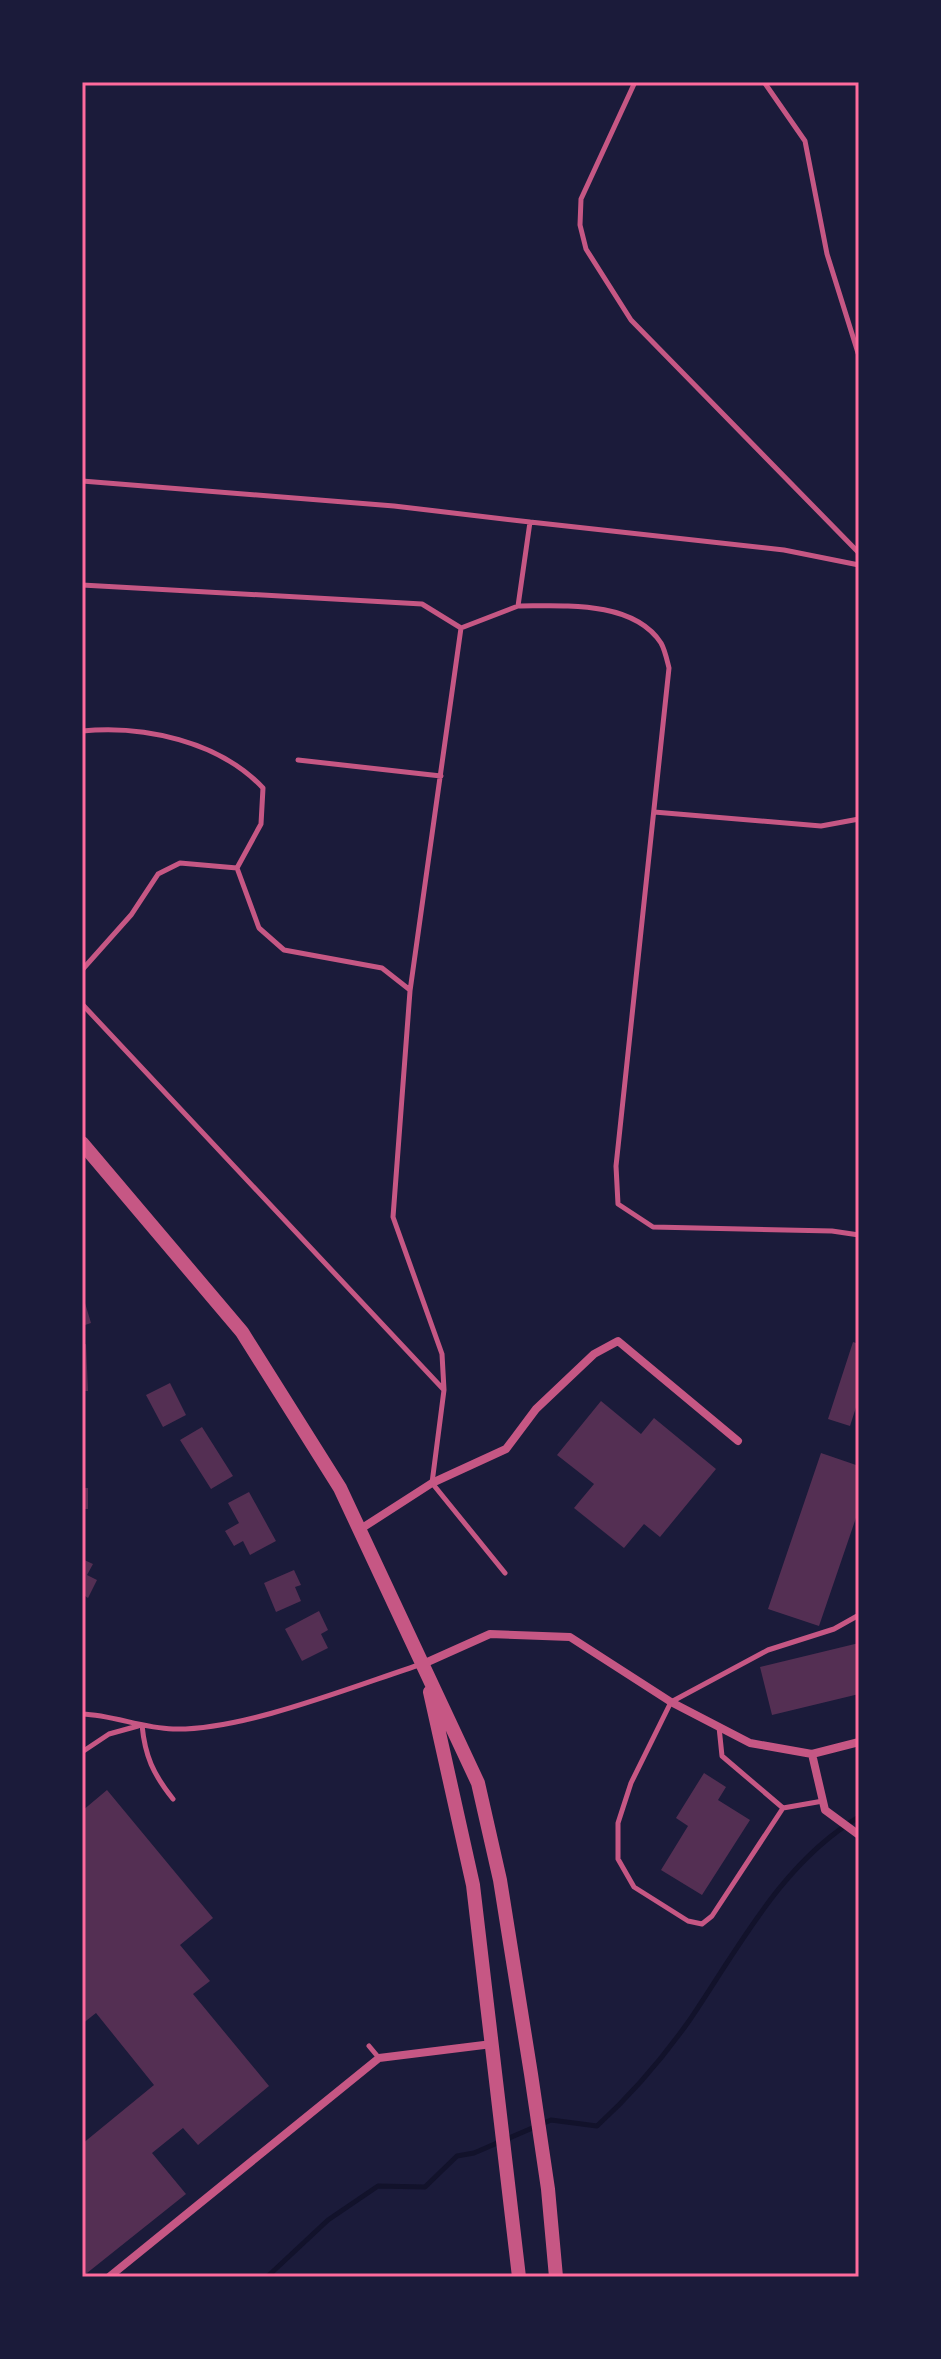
<svg xmlns="http://www.w3.org/2000/svg" width="941" height="2359" font-family="'Exo 2',sans-serif">
<rect width="100%" height="100%" fill="#1b1b3a"/>
<g fill="none" stroke-linecap="round" stroke-linejoin="round">
<path stroke="#12122b" stroke-width="5" d="M267 2277 328 2220 378 2186 425 2187 457 2156 474 2153 551 2120 597 2126C631 2095 662 2059 689 2021 738 1949 782 1862 859 1817"/>
</g>
<path fill="#542f53" d="M82 1293 91 1323 82 1326Z
M853 1342 859 1344V1398L850 1426 828 1419Z
M86 1344 88 1391H82V1345Z
M170 1383 186 1415 163 1427 146 1395Z
M601 1401 641 1434 654 1418 716 1469 660 1537 644 1524 624 1548 574 1508 594 1484 557 1455Z
M202 1427 233 1476 211 1489 180 1440Z
M821 1453 859 1466V1509L819 1626 768 1609Z
M82 1488H88V1509H82Z
M249 1492 276 1541 250 1555 243 1541 234 1546 225 1531 239 1523 228 1503Z
M82 1559 93 1564 87 1575 97 1580 88 1598 82 1594Z
M294 1570 301 1585 295 1587 301 1601 276 1612 264 1583Z
M319 1611 328 1630 321 1634 328 1648 302 1661 285 1629Z
M859 1643V1694L772 1715 760 1667Z
M704 1773 726 1787 718 1800 750 1820 702 1895 661 1870 688 1826 676 1818Z
M107 1790 213 1918 180 1945 210 1981 193 1994 269 2086 198 2145 183 2128 152 2153 186 2194 82 2277V2144L154 2085 96 2013 82 2024V1811Z"/>
<g fill="none" stroke-linecap="round" stroke-linejoin="round">
<path stroke="#c65784" stroke-width="5" d="M635 82 581 199 580 225 586 249 631 320 859 553
M764 82 805 141 827 254 859 356
M82 481 394 506 530 522 518 606C563 606 633 600 661 643 665 650 667 660 669 668L616 1166 618 1204 653 1227 832 1231 859 1235
M530 522 784 550 859 565
M82 585 422 604 461 628
M82 731C143 725 219 741 263 788L261 824 237 868 259 928 284 950 382 968 410 990
M298 760 441 776
M654 812 821 826 859 819
M82 970 131 915 158 874 180 863 237 868
M82 1004 444 1390 432 1483 505 1573
M444 1390 442 1354 393 1217 410 991 461 628 518 606
M82 1714C113 1715 141 1728 173 1729 243 1731 354 1686 422 1664
M142 1725C145 1756 153 1774 173 1799
M719 1727 722 1756 783 1808
M82 1752 109 1734 138 1726
M823 1801 783 1808 712 1916 702 1924 688 1921 634 1887 618 1859V1823L631 1783 671 1702 768 1650 834 1629 859 1615
M369 2046 379 2058"/>
<path stroke="#c65784" stroke-width="8" d="M359 1530 432 1483 506 1449 536 1409 594 1354 618 1341 738 1441
M423 1664 490 1634 570 1637 671 1702 750 1743 812 1754 825 1810 859 1835
M812 1754 859 1742
M109 2277 379 2058 492 2044"/>
<path stroke="#c65784" stroke-width="14" d="M82 1143 242 1332 340 1488 478 1783 500 1880 531 2074 548 2189 556 2277
M430 1692 473 1885 519 2277"/>
</g>
<rect width="941" height="2359" fill="none" stroke="#1b1b3a" stroke-width="168"/>
<rect x="84" y="84" width="773" height="2191" fill="none" stroke="#ff6b9d" stroke-width="3"/>
</svg>
